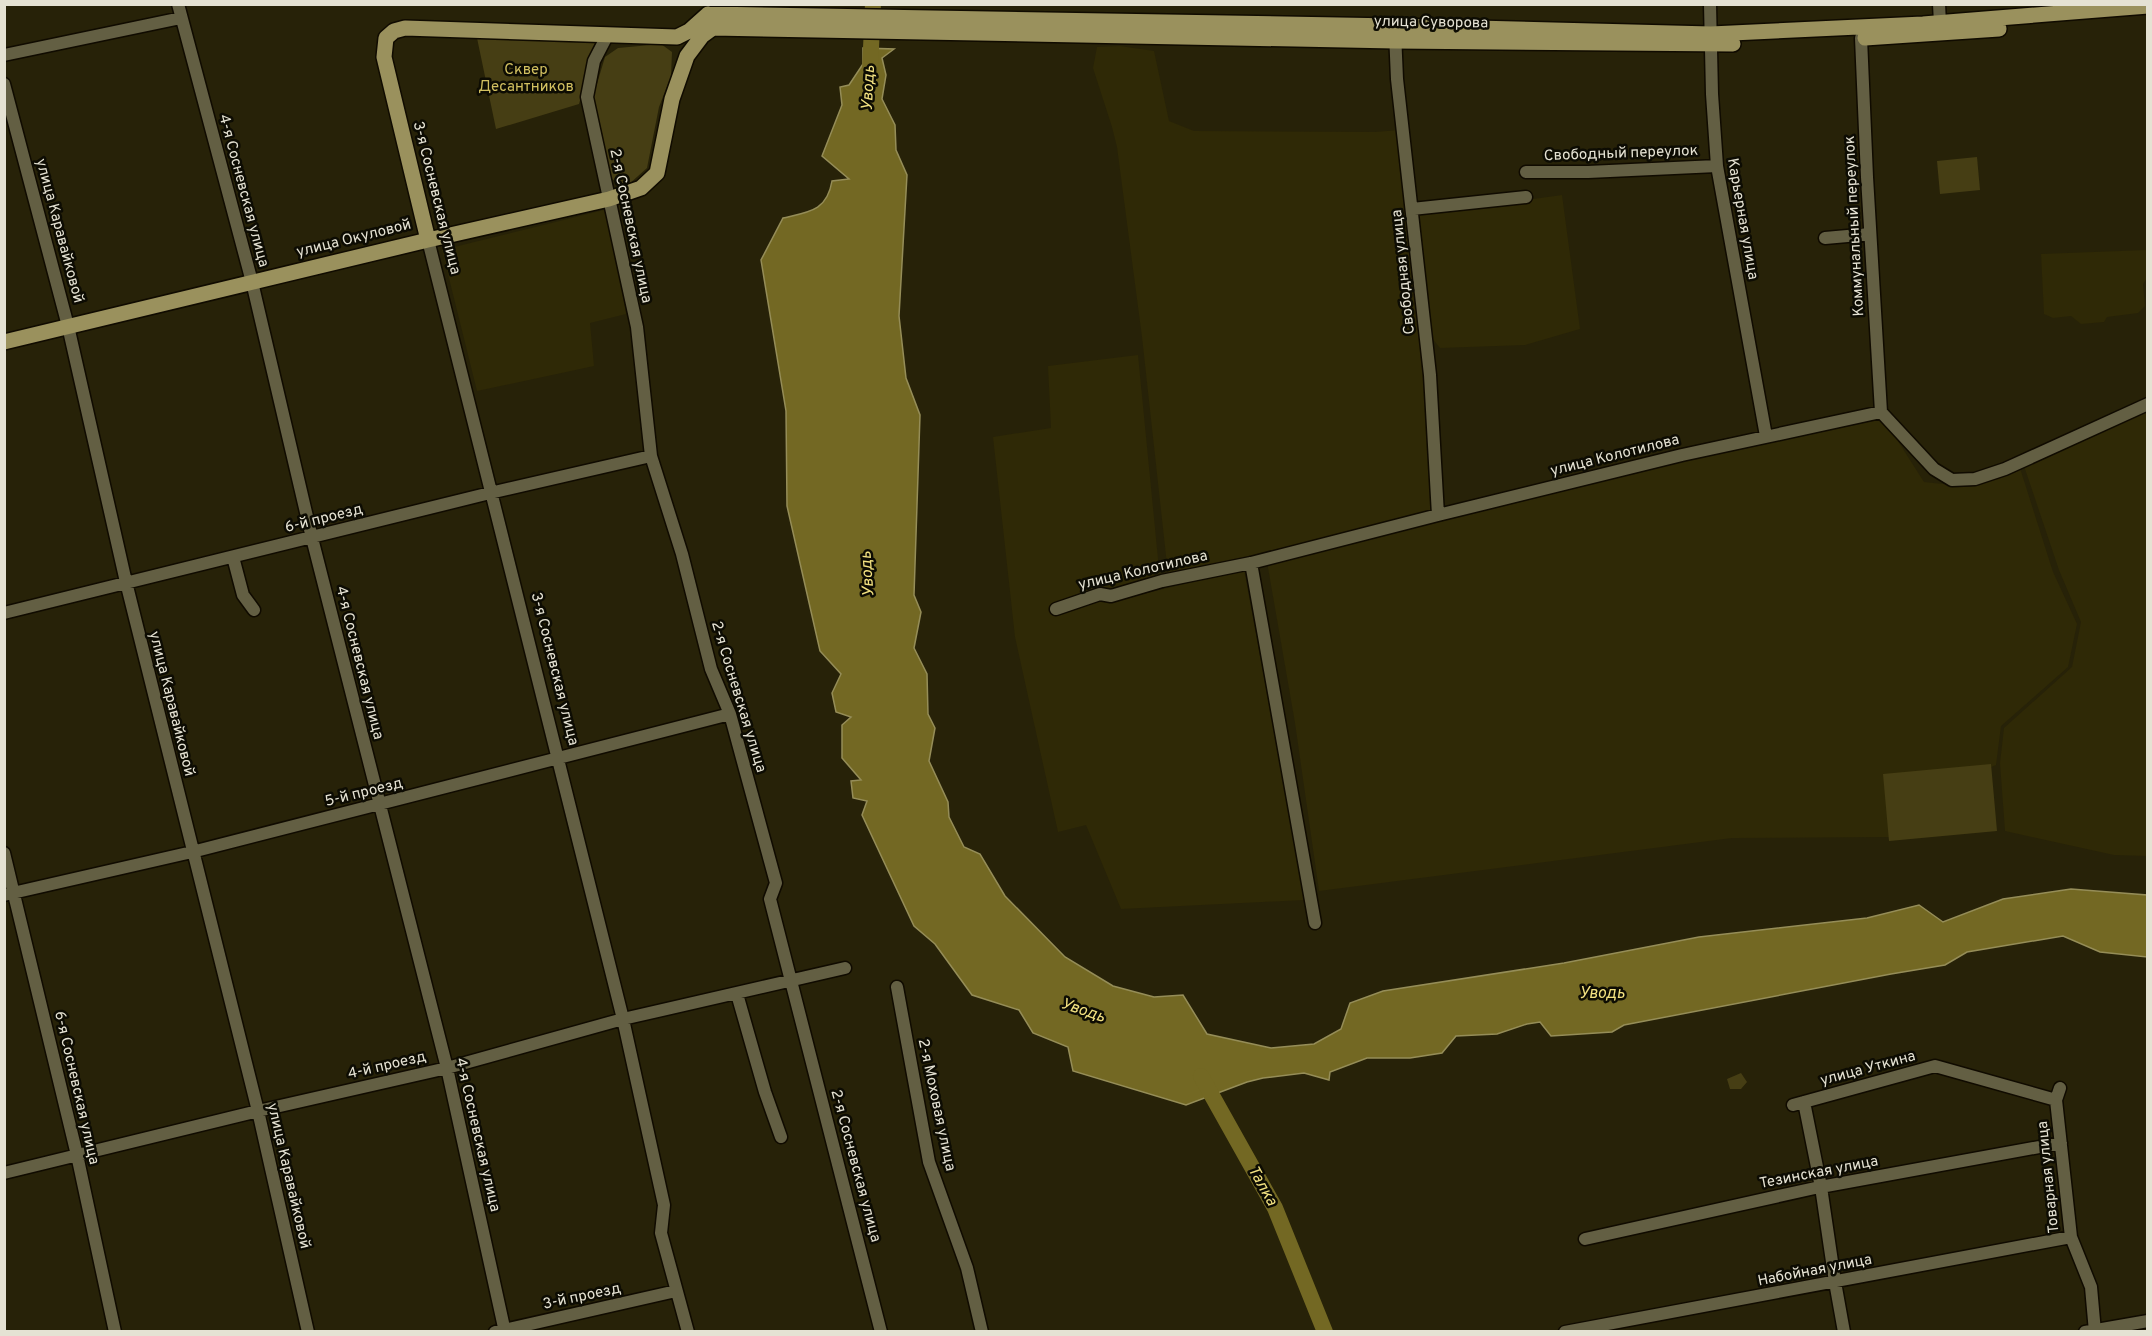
<svg xmlns="http://www.w3.org/2000/svg" width="2152" height="1336" font-family="Overpass,sans-serif">
<rect width="100%" height="100%" fill="#272208"/>
<path fill="#2f2906" d="M1120 46 1154 51 1169 121 1194 131 1375 132 1400 130 1426 376 1433 511 1255 557 1168 574 1142 337 1117 147 1112 127 1093 68 1097 47Z
M1562 195 1580 329 1525 345 1440 348 1432 338 1418 215Z
M608 209 626 314 590 323 594 366 477 391 442 250Z
M2147 250V278L2143 284 2145 306 2138 313 2107 317 2104 322 2081 324 2071 316 2053 318 2044 314 2041 254Z
M1138 355 1160 579 1125 598 1244 570 1297 854 1304 900 1121 909 1086 825 1058 832 1015 637 993 437 1051 428 1048 366Z
M2147 405V856L2114 855 2005 831 2000 763 2004 728 2072 667 2081 622 2059 570 2023 463Z
M1880 413 1924 482 1971 487 2019 465 2053 572 2077 624 2068 667 2001 726 1996 765 1937 790 1890 837 1732 838 1319 891 1295 723 1267 562 1581 482Z"/>
<path fill="#463e14" d="M477 38 596 42 579 104 496 129Z
M661 44 672 52 671 76 659 107 647 168 628 185 611 179 605 165 603 137 593 97 605 57 618 48Z
M1977 157 1980 190 1940 194 1937 161Z
M1991 764 1997 831 1889 841 1883 774Z
M1741 1073 1747 1082 1741 1089H1730L1727 1079Z"/>
<path fill="#736823" stroke="#958d58" stroke-width="1.5" d="M863 48 894 49 882 58 886 75 882 99 895 125 896 150 907 175 899 316 906 378 920 415 914 595 921 612 914 648 927 674 928 714 935 728 929 761 948 802 949 817 964 847 980 854 1005 896 1065 957 1113 986 1154 997 1183 995 1207 1034 1271 1048 1314 1044 1341 1029 1350 1003 1383 991 1564 963 1699 937 1867 918 1919 905 1943 922 2003 899 2071 889 2147 895V957L2100 952 2063 936 1967 952 1945 965 1891 974 1624 1025 1612 1032 1551 1036 1540 1022 1527 1024 1497 1034 1456 1036 1442 1053 1410 1058H1367L1330 1072 1329 1080 1304 1073 1263 1078 1247 1082 1186 1105 1073 1071 1068 1047 1033 1033 1019 1010 972 995 935 944 914 926 862 815 867 801 853 798 851 781 861 780 842 758V725L851 717 836 712 832 693 841 674 820 651 787 506 786 411 761 260 783 218C809 212 827 211 832 181L849 179 822 156 842 105 840 87 849 85 863 64Z"/>
<g fill="none" stroke-linecap="round" stroke-linejoin="round">
<path stroke="#736823" stroke-width="16" d="M870 70 873 4
M1201 1076 1275 1208 1325 1332"/>
<g stroke="#100b00" stroke-width="15">
<path id="minor" d="M178 4 252 282 312 538 447 1068 505 1332
M1710 4 1712 94 1717 166 1766 436
M1939 4 1940 23
M1395 33 1397 79 1430 375 1438 515
M608 34 594 61 587 97 637 327 651 456 682 554 711 669 730 714 776 883 770 899 881 1332
M1861 38 1867 177 1881 412
M4 55 181 18
M4 84 68 326 126 582 258 1111 308 1332
M1526 172H1588L1717 166
M1412 209 1526 197
M1825 238 1870 234
M428 240 623 1019 664 1205 661 1233 688 1332
M233 557 243 595 254 610
M1251 563 1315 923
M1056 609 1100 594 1111 596 1162 581 1251 563 1438 515 1682 455 1881 412 1934 469 1952 480 1975 479 2005 469 2148 404
M4 613 490 493 651 456
M4 853 77 1155 115 1332
M4 895 192 852 730 714
M897 987 929 1162 967 1268 982 1332
M737 994 765 1092 781 1137
M2060 1088 2056 1100 2071 1237 2091 1287 2095 1332
M1804 1102 1821 1187 1835 1282 1844 1332
M1793 1105 1935 1066 2056 1100
M4 1173 258 1111 447 1068 623 1019 845 968
M1585 1239 1815 1188 2061 1143
M495 1332 676 1291
M1565 1332 2071 1237
M2085 1332 2148 1321"/>
</g>
<g stroke="#100b00" stroke-width="18">
<path id="major" d="M708 14 1395 26 1711 34 1923 24 2148 6
M713 28 1395 41 1733 44
M1865 38 1999 29
M428 240 384 57 386 38 394 31 405 28 677 37 689 31 708 14
M4 342 428 240 609 199 641 188 657 173 672 99 687 56 702 36 713 28"/>
</g>
<use href="#minor" stroke="#635f43" stroke-width="12"/>
<use href="#major" stroke="#9a915d" stroke-width="15"/>
</g>
<g text-anchor="middle" dominant-baseline="central" stroke-width="5" stroke-linejoin="round" paint-order="stroke">
<g font-size="15" fill="#e5e2d3" stroke="#0d0c03">
<text transform="translate(1431 23) rotate(1)">улица Суворова</text>
<text transform="translate(1621 154) rotate(-2)">Свободный переулок</text>
<text transform="translate(243 191) rotate(75)">4-я Сосневская улица</text>
<text transform="translate(436 198) rotate(76)">3-я Сосневская улица</text>
<text transform="translate(1742 219) rotate(80)">Карьерная улица</text>
<text transform="translate(630 226) rotate(78)">2-я Сосневская улица</text>
<text transform="translate(1855 226) rotate(-93)">Коммунальный переулок</text>
<text transform="translate(59 231) rotate(75)">улица Каравайковой</text>
<text transform="translate(354 239) rotate(-14)">улица Окуловой</text>
<text transform="translate(1404 272) rotate(-96)">Свободная улица</text>
<text transform="translate(1615 456) rotate(-14)">улица Колотилова</text>
<text transform="translate(324 519) rotate(-14)">6-й проезд</text>
<text transform="translate(1143 571) rotate(-13)">улица Колотилова</text>
<text transform="translate(359 663) rotate(76)">4-я Сосневская улица</text>
<text transform="translate(554 669) rotate(76)">3-я Сосневская улица</text>
<text transform="translate(738 697) rotate(73)">2-я Сосневская улица</text>
<text transform="translate(171 704) rotate(76)">улица Каравайковой</text>
<text transform="translate(364 793) rotate(-14)">5-й проезд</text>
<text transform="translate(387 1066) rotate(-13)">4-й проезд</text>
<text transform="translate(1868 1069) rotate(-15)">улица Уткина</text>
<text transform="translate(76 1088) rotate(77)">6-я Сосневская улица</text>
<text transform="translate(936 1105) rotate(78)">2-я Моховая улица</text>
<text transform="translate(477 1135) rotate(77)">4-я Сосневская улица</text>
<text transform="translate(855 1166) rotate(75)">2-я Сосневская улица</text>
<text transform="translate(1819 1173) rotate(-11)">Тезинская улица</text>
<text transform="translate(288 1176) rotate(77)">улица Каравайковой</text>
<text transform="translate(2049 1177) rotate(-96)">Товарная улица</text>
<text transform="translate(1815 1271) rotate(-11)">Набойная улица</text>
<text transform="translate(582 1297) rotate(-12)">3-й проезд</text>
</g>
<g font-size="15" fill="#d2c060" stroke="#0d0c03">
<text x="526" y="70">Сквер<tspan x="526" dy="17">Десантников</tspan></text>
</g>
<g font-size="16" font-style="italic" fill="#f3e281" stroke="#0d0c03">
<text transform="translate(869 88) rotate(-87)">Уводь</text>
<text transform="translate(868 574) rotate(-94)">Уводь</text>
<text x="1602" y="994">Уводь</text>
<text transform="translate(1083 1011) rotate(19)">Уводь</text>
<text transform="translate(1262 1186) rotate(61)">Талка</text>
</g>
</g>
<rect width="2152" height="1336" fill="none" stroke="#e5e2d3" stroke-width="12"/>
</svg>
